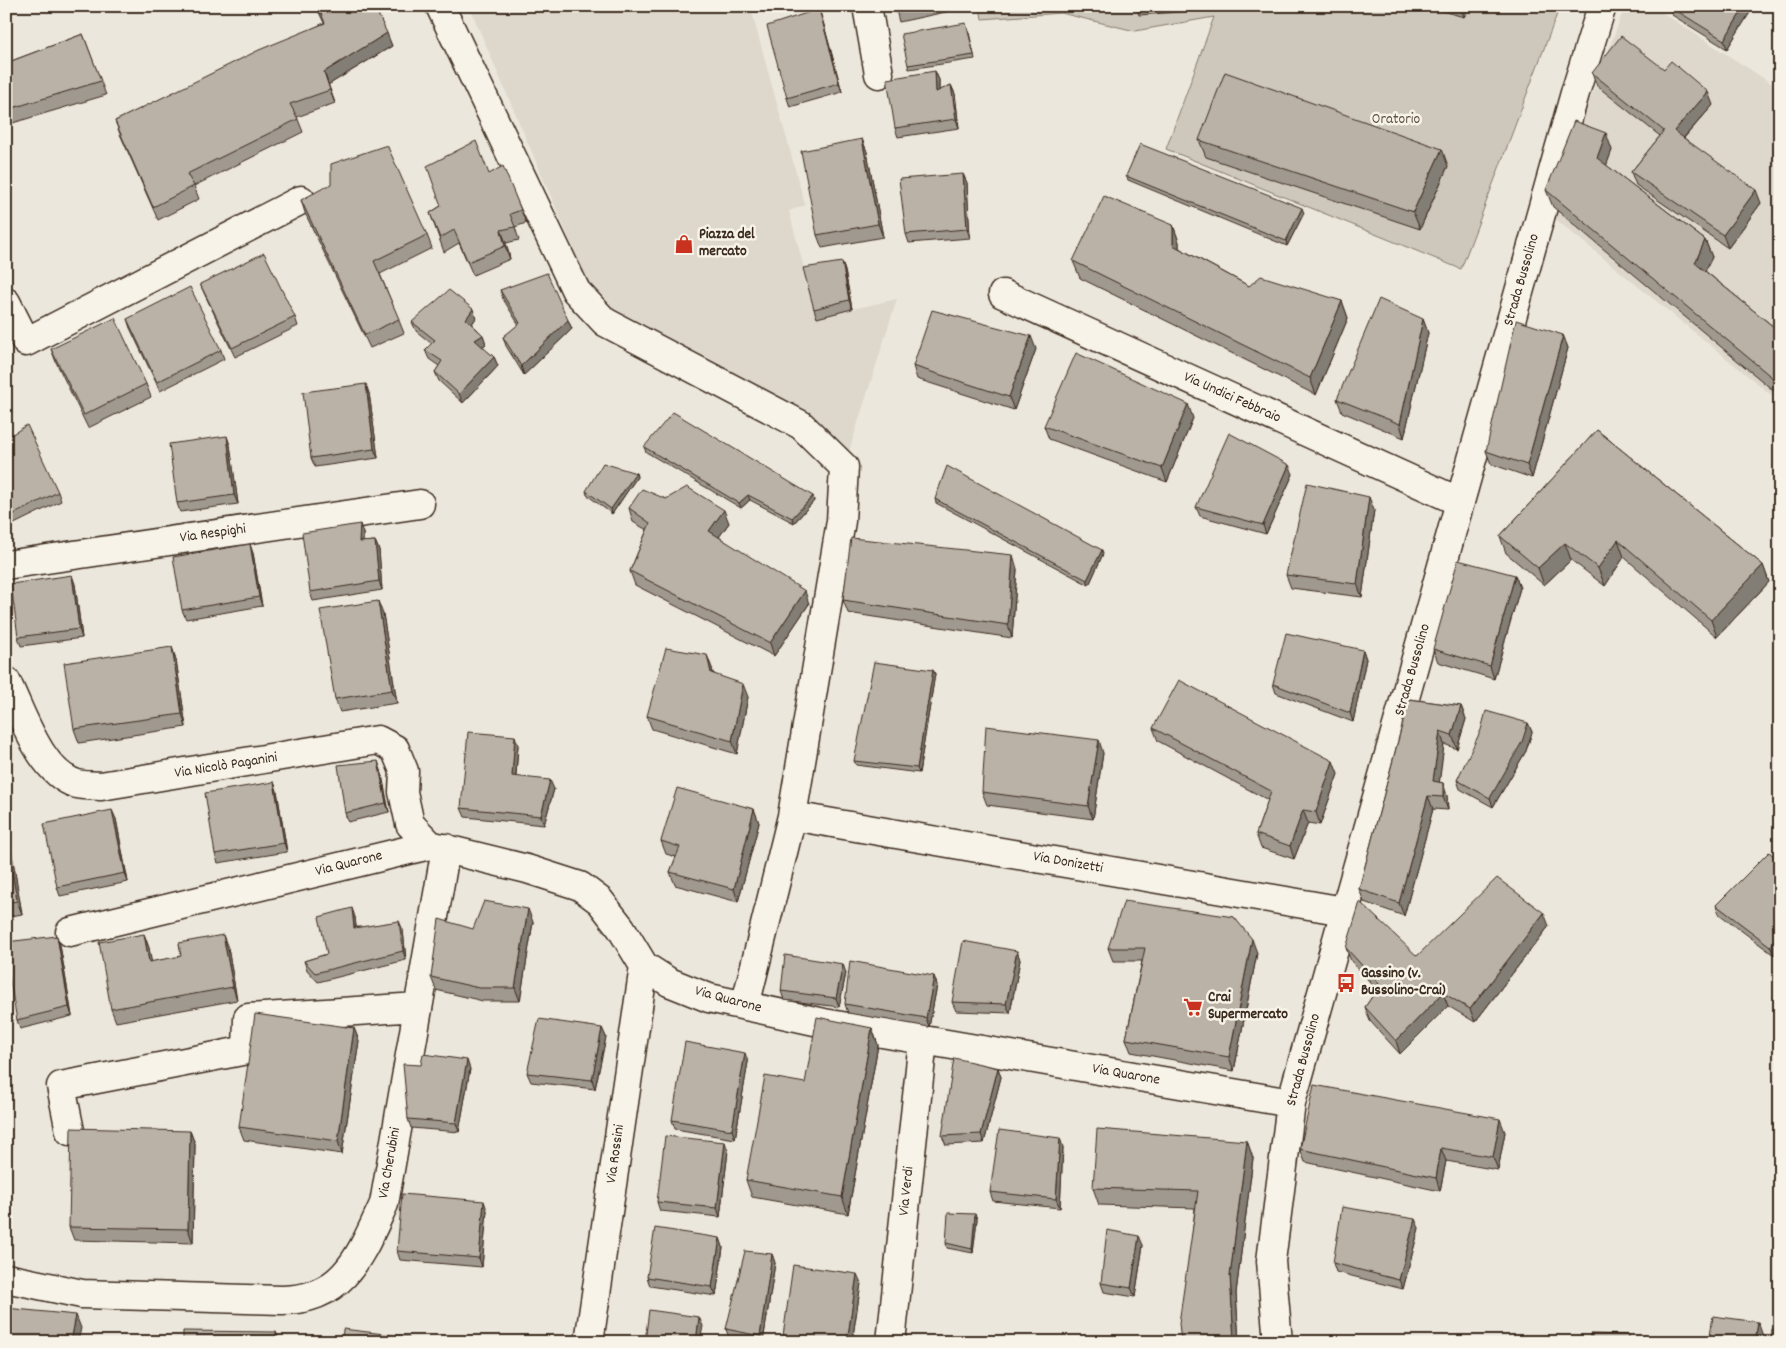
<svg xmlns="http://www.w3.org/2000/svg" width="1786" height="1348" font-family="Dekko,sans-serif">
<rect width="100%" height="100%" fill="#ece7dc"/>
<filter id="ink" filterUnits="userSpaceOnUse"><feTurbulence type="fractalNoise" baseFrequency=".02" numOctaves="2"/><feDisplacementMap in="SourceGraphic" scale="10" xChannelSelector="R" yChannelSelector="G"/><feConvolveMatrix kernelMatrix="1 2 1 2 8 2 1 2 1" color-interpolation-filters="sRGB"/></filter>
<g filter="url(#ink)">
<path fill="#ddd7cc" d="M469 6H750L805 205 789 211 817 317 897 299 844 467 605 322Z
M1625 6H1652L1777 87 1780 84V402L1548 213Z"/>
<path fill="#cec8bc" stroke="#84796d" d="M980 6H1560L1461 269 1166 149 1214 17 1135 31 1061 13 982 19Z"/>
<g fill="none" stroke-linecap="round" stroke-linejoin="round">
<g stroke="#3b2a1e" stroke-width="31">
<path id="street" d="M440 6 576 291 605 322 801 425 844 467 841 521 792 816 745 1006
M867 6 879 74
M1003 294 1460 502
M6 302 26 342 301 200
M6 565 420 504
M6 681C22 713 40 773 77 784 84 786 93 785 101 786L378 740 395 749 404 771 403 792 410 824 430 845
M792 816 1344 911
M70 932 430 845 527 869 580 886 600 901 621 928 644 966 669 982 709 998 824 1023 1291 1103
M70 1131 61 1086 247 1050 248 1018 418 1007
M6 1278 82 1294 282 1300C345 1300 361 1253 384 1204L446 848
M589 1342 644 966
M891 1342 923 1040"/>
</g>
<g stroke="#3b2a1e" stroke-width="31">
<path id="secondary" d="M1278 1342 1271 1261 1291 1103 1575 93 1602 6"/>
</g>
<use href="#street" stroke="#f7f3e8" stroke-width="28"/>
<use href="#secondary" stroke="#f7f3e8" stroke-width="28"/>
</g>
<path fill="#a09990" stroke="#3b2a1e" d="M316 6H403V7L378 15 392 46 328 85 335 103 297 117 303 132 194 186 199 199 158 220 120 134 115 121 324 23Z
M895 6H964V8L899 22Z
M1136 6H1191V11L1139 15Z
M1424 6H1469L1464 17Z
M1669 6H1754L1727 49 1672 15Z
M822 18 842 92 790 107 787 98Z
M968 28 975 59 909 69 908 65Z
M83 34 106 95 6 125V63Z
M935 71 939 80V91L951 85 955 94 959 128 898 137 895 128Z
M1592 73 1713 105 1684 138 1761 203 1728 248 1636 185 1631 172 1660 136 1597 86Z
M862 139 867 152 883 237 822 248 817 235Z
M1199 140 1448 166 1420 229 1206 157Z
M1612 150 1606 165 1705 240 1712 257 1705 271 1780 332V396L1553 207 1546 190Z
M489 174 521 210 526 223 515 227 519 240 506 243 510 259 473 275 459 243 444 252 430 213Z
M963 174 967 183 970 238 909 243 906 234Z
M1126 176 1304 213 1287 246 1128 180Z
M301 200 427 235 432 248 380 274 404 333 370 348 305 213Z
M1173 225 1179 242V248L1249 286 1342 301 1348 318 1316 395 1080 278 1073 261Z
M842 262 845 271 852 309 817 318 814 309Z
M200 284 295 317 298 326 235 357 204 293Z
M500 290 568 320 572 329 524 375 506 346 503 337 519 325 503 299Z
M476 318 472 324 483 335 486 344 482 347 494 357 498 366 463 403 439 381 435 372 439 366 429 359 425 350 432 344 416 331 412 322Z
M127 319 221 350 224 359 160 391 130 328Z
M1423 319 1428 333 1404 438 1342 412 1337 399Z
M1563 335 1568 348 1532 478 1491 464 1486 451Z
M51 349 146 384 151 397 88 428 56 362Z
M1036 349 1014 410 917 379 913 366Z
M6 382 11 394 6 397Z
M369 393 378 458 315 467 311 458Z
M1193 418 1167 482 1049 439 1044 426Z
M1597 430 1763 565 1769 582 1717 637 1624 557 1605 586 1571 560 1544 585 1506 553 1500 536Z
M6 438 58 492 61 501 6 528Z
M230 445 238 504 180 512 177 503Z
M644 447 813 496 814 501 794 523 750 500 741 508 646 452Z
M636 473 637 477 612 514 587 495 586 491Z
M1293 474 1266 534 1200 516 1196 507Z
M666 499 729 523 719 537 809 604 774 656 635 585 630 571 647 530 633 522 629 508Z
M935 499 1103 554 1089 585 936 503Z
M1374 510 1362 597 1291 588 1286 575Z
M363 533V542L375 541 379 550 382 590 313 601 310 592Z
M253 553 262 606 186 619 182 610Z
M1017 569 1012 638 848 613 843 600Z
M1515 575 1520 588 1494 679 1438 662 1433 649Z
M75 584 82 638 21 646 18 637Z
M383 614 397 703 340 712 335 699Z
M172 647 176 660 186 727 79 743 74 729Z
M1363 650 1366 659 1353 722 1276 693 1273 684Z
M712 668 713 673 748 697 737 754 652 729 647 716Z
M933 670 935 674 919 773 856 765 854 761Z
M1409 699 1461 706 1466 719 1457 749 1444 744 1439 782 1443 783 1447 796 1448 810 1433 809 1404 916 1364 902 1359 889Z
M1528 723 1532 732 1526 751 1493 807 1460 789 1457 780Z
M1153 728 1338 774 1320 825 1308 823 1294 859 1261 848 1256 834 1268 800 1158 741Z
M518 745 516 777 554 789 544 825 465 817 461 808Z
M1103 753 1093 819 987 805 982 792Z
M381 770 389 812 348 822 345 813Z
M274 782 277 791 287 852 218 863 215 854Z
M754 809 759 823 738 902 675 885 670 872 676 857 666 854 661 841Z
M116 819 128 882 60 896 57 887Z
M6 830 9 837 22 914 6 917Z
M1769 852 1774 955 1719 914 1716 905Z
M355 917 356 927 403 930 406 960 318 982 307 970 304 961 327 954Z
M1234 917 1257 953 1234 1071 1131 1052 1126 1039 1142 961H1113L1108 948Z
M533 922 520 1001H483L436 990 431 977 473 929Z
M1549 926 1475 1022 1448 1006 1400 1054 1370 1021 1365 1007 1377 990 1351 961 1346 948 1417 956Z
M144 934 149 948 151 962 228 948 237 1000 116 1022 111 1009Z
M60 945 72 1016 20 1029 17 1020Z
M1017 951 1020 960 1010 1013 956 1011 952 1002Z
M846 973 839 1007 784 1000 781 991Z
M934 976 937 985 929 1027 848 1013 845 1004Z
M354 1028 359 1041 342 1154 244 1140 239 1127Z
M602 1028 606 1037 595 1089 531 1082 527 1073Z
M872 1028 878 1045 848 1214 752 1197 746 1180 805 1083Z
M748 1062 735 1139 675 1129 672 1120Z
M421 1065 470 1069 459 1132 411 1128 408 1119Z
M998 1068 1001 1077 984 1143 946 1145 942 1136Z
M190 1131 195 1144 193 1243 74 1240 69 1227Z
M1505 1132 1498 1170 1446 1161 1440 1191 1305 1162 1300 1149Z
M1247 1141 1253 1158 1236 1293 1239 1342H1181L1195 1208 1099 1205 1093 1188Z
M1063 1147 1060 1208 993 1201 990 1192Z
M728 1151 720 1217 660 1211 657 1202Z
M487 1210 482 1267 400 1260 397 1251Z
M975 1214 977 1219 973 1253 947 1248 946 1243Z
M1419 1228 1403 1289 1336 1272 1333 1263Z
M720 1238 723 1247 716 1296 650 1286 647 1277Z
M1143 1245 1135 1297 1104 1292 1101 1283Z
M772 1254 775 1263 763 1342H747L729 1338 726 1329Z
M861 1283 852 1342H785L783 1336Z"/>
<path fill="#827d75" stroke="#3b2a1e" d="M1460 6H1469L1464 17Z
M1745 6H1754L1727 49 1724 40Z
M819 9 822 18 842 92 839 83Z
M387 33 392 46 328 85 335 103 324 72Z
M935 71 939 80V101L936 92Z
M951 85 955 94 959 128 956 119Z
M1708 92 1713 105 1678 144 1674 131Z
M1606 133 1612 150 1603 175 1597 158Z
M862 139 867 152 883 237 878 224Z
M1442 149 1448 166 1420 229 1413 212Z
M963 174 967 183 970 238 967 229Z
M1756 190 1761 203 1728 248 1723 235Z
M1302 208 1304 213 1287 246 1286 241Z
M1173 225 1179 242V262L1173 245Z
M501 230 506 243 510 259 505 246Z
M1705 240 1712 257 1701 280 1695 263Z
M842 262 845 271 852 309 849 300Z
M1342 301 1348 318 1316 395 1310 378Z
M473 309 476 318 469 328 466 319Z
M1423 319 1428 333 1404 438 1400 424Z
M568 320 572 329 524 375 521 366Z
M483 335 486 344 478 349 475 340Z
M1563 335 1568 348 1532 478 1527 465Z
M1031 336 1036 349 1014 410 1009 397Z
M494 357 498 366 463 403 459 394Z
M366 384 369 393 378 458 374 449Z
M1188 404 1193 418 1167 482 1162 468Z
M227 436 230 445 238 504 234 495Z
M1289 465 1293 474 1266 534 1263 525Z
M636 473 637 477 612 514 611 509Z
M748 495 750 500 741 508 739 503Z
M813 496 814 501 794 523 792 518Z
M1369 497 1374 510 1362 597 1357 584Z
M724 510 729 523 714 544 709 531Z
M360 524 363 533V551L359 542Z
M1618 540 1624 557 1605 586 1598 568Z
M375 541 379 550 382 590 379 581Z
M1565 543 1571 560 1544 585 1538 568Z
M250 544 253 553 262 606 259 597Z
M1102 550 1103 554 1089 585 1087 580Z
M1013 555 1017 569 1012 638 1008 625Z
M1763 565 1769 582 1717 637 1711 620Z
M72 575 75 584 82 638 79 629Z
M1515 575 1520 588 1494 679 1490 666Z
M805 591 809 604 774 656 770 643Z
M378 601 383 614 397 703 392 690Z
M172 647 176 660 186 727 182 714Z
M1363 650 1366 659 1353 722 1350 713Z
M707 655 712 668 715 686 711 673Z
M933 670 935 674 919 773 917 768Z
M743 684 748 697 737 754 732 741Z
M1461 706 1466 719 1457 749 1452 735Z
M1528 723 1532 732 1526 751 1493 807 1490 798Z
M1440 731 1444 744 1438 794 1433 781Z
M515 736 518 745 515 785 512 776Z
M1099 740 1103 753 1093 819 1088 806Z
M378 761 381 770 389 812 386 803Z
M1333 761 1338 774 1320 825 1316 812Z
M550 780 554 789 544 825 541 816Z
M274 782 277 791 287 852 284 843Z
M1443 783 1447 796 1448 810 1443 797Z
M1428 796 1433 809 1404 916 1399 903Z
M754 809 759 823 738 902 734 889Z
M112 810 116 819 128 882 125 873Z
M1303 810 1308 823 1294 859 1290 846Z
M6 830 9 837 22 914 17 901 6 837Z
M352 908 355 917 357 937 354 928Z
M528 909 533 922 520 1001 515 988Z
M1544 913 1549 926 1475 1022 1470 1009Z
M399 921 403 930 406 960 403 951Z
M144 934 149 948 154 975 149 962Z
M223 935 228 948 237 1000 233 987Z
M57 936 60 945 72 1016 69 1007Z
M1780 936V949L1774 955 1770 946Z
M1252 939 1257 953 1234 1071 1229 1057Z
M1017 951 1020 960 1010 1013 1006 1004Z
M843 964 846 973 839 1007 836 998Z
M934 976 937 985 929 1027 926 1018Z
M1443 993 1448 1006 1400 1054 1396 1041Z
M354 1028 359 1041 342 1154 338 1141Z
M602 1028 606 1037 595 1089 592 1080Z
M872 1028 878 1045 848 1214 842 1197Z
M745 1053 748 1062 735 1139 732 1130Z
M467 1060 470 1069 459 1132 456 1123Z
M998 1068 1001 1077 984 1143 981 1134Z
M1500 1119 1505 1132 1498 1170 1493 1157Z
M190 1131 195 1144 193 1243 188 1229Z
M1060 1138 1063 1147 1060 1208 1056 1199Z
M1247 1141 1253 1158 1236 1293 1239 1342H1234L1230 1276Z
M725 1142 728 1151 720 1217 717 1208Z
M1441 1148 1446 1161 1440 1191 1436 1178Z
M484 1201 487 1210 482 1267 479 1258Z
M975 1214 977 1219 973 1253 972 1249Z
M1415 1219 1419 1228 1403 1289 1399 1280Z
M1139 1236 1143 1245 1135 1297 1131 1288Z
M720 1238 723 1247 716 1296 712 1287Z
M772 1254 775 1263 763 1342H762L760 1336Z
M857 1274 861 1283 852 1342H847Z
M76 1315 81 1328 78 1342H71Z
M699 1317 703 1326 700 1342H696Z
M1758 1322 1763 1336 1762 1342H1755Z
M276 1332 280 1342H276Z"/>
<path fill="#bab2a7" stroke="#3b2a1e" d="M318 6H374L387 33 324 72 330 90 290 104 298 119 187 174 194 186 153 207 115 121 259 50 325 23Z
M895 6H928L896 13Z
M1669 6H1745L1724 40Z
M819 9 839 83 787 98 767 26Z
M966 23 974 55 908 65 901 34Z
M83 34 101 81 6 110V63Z
M1621 36 1664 69 1671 61 1708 92 1674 131 1756 190 1723 235 1631 172 1664 131 1592 73Z
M935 71 936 92 951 85 956 119 895 128 887 79Z
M1225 72 1442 149 1413 212 1199 140Z
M1574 121 1606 133 1597 158 1705 240 1695 263 1780 332V384L1546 190Z
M862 139 878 224 817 235 801 151Z
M476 141 489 174 503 166 521 210 510 214 515 227 501 230 505 246 468 262 454 230 440 238 430 213 441 206 427 166Z
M1140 144 1302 208 1286 241 1126 176Z
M387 145 427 235 374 261 399 319 365 335 301 200 331 184V164Z
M963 174 967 229 906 234 899 179Z
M1104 196 1173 225V245L1249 286 1261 276 1342 301 1310 378 1073 261Z
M264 253 295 317 232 348 200 284Z
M842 262 849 300 814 309 803 268Z
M547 273 568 320 521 366 503 337 520 323 500 290Z
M190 287 221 350 157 382 127 319Z
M449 290 473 309 466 319 483 335 475 340 494 357 459 394 435 372 442 361 425 350 435 340 412 322Z
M1379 299 1423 319 1400 424 1337 399Z
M932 310 1031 336 1009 397 913 366Z
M115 318 146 384 84 415 51 349Z
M1516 320 1563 335 1527 465 1486 451Z
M1076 353 1188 404 1162 468 1044 426Z
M366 384 374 449 311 458 303 392Z
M673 412 813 496 792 518 748 495 739 503 644 447Z
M27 425 58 492 6 518V438Z
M1597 430 1763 565 1711 620 1618 540 1598 568 1565 543 1538 568 1500 536Z
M1229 433 1289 465 1263 525 1196 507Z
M227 436 234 495 177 503 169 444Z
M603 463 636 473 611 509 586 491Z
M947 466 1102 550 1087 580 935 499Z
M1307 483 1369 497 1357 584 1286 575Z
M687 487 724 510 709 531 805 591 770 643 630 571 650 523 629 508 642 489 666 499Z
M360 524 359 542 375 541 379 581 310 592 302 533Z
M851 538 1013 555 1008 625 843 600Z
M250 544 259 597 182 610 173 557Z
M1458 560 1515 575 1490 666 1433 649Z
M72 575 79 629 18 637 11 584Z
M378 601 392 690 335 699 320 610Z
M1286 633 1363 650 1350 713 1273 684Z
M172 647 182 714 74 729 64 663Z
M666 648 707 655 711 673 743 684 732 741 647 716Z
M874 662 933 670 917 768 854 761Z
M1179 680 1333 761 1316 812 1303 810 1290 846 1256 834 1271 791 1153 728Z
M1409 699 1461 706 1452 735 1440 731 1433 781 1443 783V797L1428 796 1399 903 1359 889Z
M1486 711 1528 723 1522 742 1490 798 1457 780 1481 730Z
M986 726 1099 740 1088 806 982 792Z
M468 732 515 736 512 776 550 780 541 816 461 808Z
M378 761 386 803 345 813 338 765Z
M274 782 284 843 215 854 205 793Z
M677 788 754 809 734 889 670 872 680 847 661 841Z
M112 810 125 873 57 887 44 824Z
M6 837 17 901 6 903Z
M1769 852 1780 861V936L1770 946 1716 905Z
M1497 878 1544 913 1470 1009 1443 993 1396 1041 1365 1007 1380 985 1346 948 1360 902 1417 956Z
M484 901 528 909 515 988H479L431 977 439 919 473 929Z
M1124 901 1234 917 1252 939 1229 1057 1126 1039 1145 948H1108Z
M352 908 354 928 399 921 403 951 315 973 304 961 327 954 319 917Z
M144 934 149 962 181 956 179 943 223 935 233 987 111 1009 99 942Z
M57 936 69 1007 17 1020 6 959V942Z
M963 941 1017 951 1006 1004 952 1002Z
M785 955 843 964 836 998 781 991Z
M850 961 934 976 926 1018 845 1004Z
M255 1014 354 1028 338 1141 239 1127Z
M817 1017 872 1028 842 1197 746 1180 765 1076 805 1083Z
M539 1019 602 1028 592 1080 527 1073Z
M685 1042 745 1053 732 1130 672 1120Z
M423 1054 467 1060 456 1123 408 1119 403 1064 421 1065Z
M954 1058 998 1068 981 1134 942 1136Z
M1314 1085 1500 1119 1493 1157 1441 1148 1436 1178 1300 1149Z
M71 1128 190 1131 188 1229 69 1227Z
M1097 1129 1247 1141 1230 1276 1234 1342H1181L1179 1323 1198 1191 1093 1188Z
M999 1130 1060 1138 1056 1199 990 1192Z
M665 1136 725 1142 717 1208 657 1202Z
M402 1194 484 1201 479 1258 397 1251Z
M1342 1207 1415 1219 1399 1280 1333 1263Z
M948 1213 975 1214 972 1249 946 1243Z
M655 1228 720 1238 712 1287 647 1277Z
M1107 1230 1139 1236 1131 1288 1101 1283Z
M745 1251 772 1254 760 1336 726 1329Z
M793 1265 857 1274 847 1342H827L783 1336Z
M6 1308 76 1315 71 1342H6Z
M649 1310 699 1317 696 1342H645Z
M1713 1316 1758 1322 1755 1342H1709Z
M343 1329 409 1337V1342H342Z
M1772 1329 1780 1330V1342H1771Z
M183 1331 276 1332V1342H183Z
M1590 1334 1629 1335V1342H1590Z"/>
</g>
<defs>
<g id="shop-bare" transform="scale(1.5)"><path d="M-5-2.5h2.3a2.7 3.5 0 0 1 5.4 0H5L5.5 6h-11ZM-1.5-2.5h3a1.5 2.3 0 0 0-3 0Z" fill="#c8321e" stroke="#f7f3e8" stroke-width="2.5" paint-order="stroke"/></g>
<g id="bus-bare" transform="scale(1.5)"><path d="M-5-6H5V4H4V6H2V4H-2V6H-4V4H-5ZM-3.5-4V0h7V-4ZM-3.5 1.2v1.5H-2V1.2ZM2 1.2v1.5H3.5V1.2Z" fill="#c8321e" stroke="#f7f3e8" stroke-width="2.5" paint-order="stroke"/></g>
<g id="supermarket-bare" transform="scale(1.5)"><path d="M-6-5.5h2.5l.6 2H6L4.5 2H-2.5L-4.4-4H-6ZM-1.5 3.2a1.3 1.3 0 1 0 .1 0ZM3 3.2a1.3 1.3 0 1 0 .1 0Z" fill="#c8321e" stroke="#f7f3e8" stroke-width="2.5" paint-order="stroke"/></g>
</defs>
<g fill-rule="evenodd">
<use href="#shop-bare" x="684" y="244"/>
<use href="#bus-bare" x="1346" y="983"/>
<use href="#supermarket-bare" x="1193" y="1007"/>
</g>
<g text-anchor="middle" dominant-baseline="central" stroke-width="5" stroke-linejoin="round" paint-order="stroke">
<g font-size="15" fill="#605246" stroke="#f7f3e8">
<text x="1396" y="120">Oratorio</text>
</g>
<g font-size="15" font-weight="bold" fill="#3b2a1e" stroke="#f7f3e8" text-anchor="start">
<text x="699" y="235">Piazza del<tspan x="699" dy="17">mercato</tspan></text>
<text x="1361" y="974">Gassino (v.<tspan x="1361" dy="17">Bussolino-Crai)</tspan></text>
<text x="1208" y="998">Crai<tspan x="1208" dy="17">Supermercato</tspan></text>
</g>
<g font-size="15" fill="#3b2a1e" stroke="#f7f3e8">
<text transform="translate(1522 280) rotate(-74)">Strada Bussolino</text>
<text transform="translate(1232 398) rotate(24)">Via Undici Febbraio</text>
<text transform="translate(213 534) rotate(-8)">Via Respighi</text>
<text transform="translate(1413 670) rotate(-74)">Strada Bussolino</text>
<text transform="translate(226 766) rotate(-9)">Via Nicolò Paganini</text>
<text transform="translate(1068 863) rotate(10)">Via Donizetti</text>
<text transform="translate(349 864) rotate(-14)">Via Quarone</text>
<text transform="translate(728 1000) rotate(15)">Via Quarone</text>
<text transform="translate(1304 1060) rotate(-75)">Strada Bussolino</text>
<text transform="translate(1126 1075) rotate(10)">Via Quarone</text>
<text transform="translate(616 1154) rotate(-82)">Via Rossini</text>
<text transform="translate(390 1163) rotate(-80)">Via Cherubini</text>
<text transform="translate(907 1191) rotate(-84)">Via Verdi</text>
</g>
</g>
<rect width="1786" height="1348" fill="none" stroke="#f7f3e8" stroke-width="25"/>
<rect x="12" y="12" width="1761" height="1323" fill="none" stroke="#3b2a1e" stroke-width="2" filter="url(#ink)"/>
</svg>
